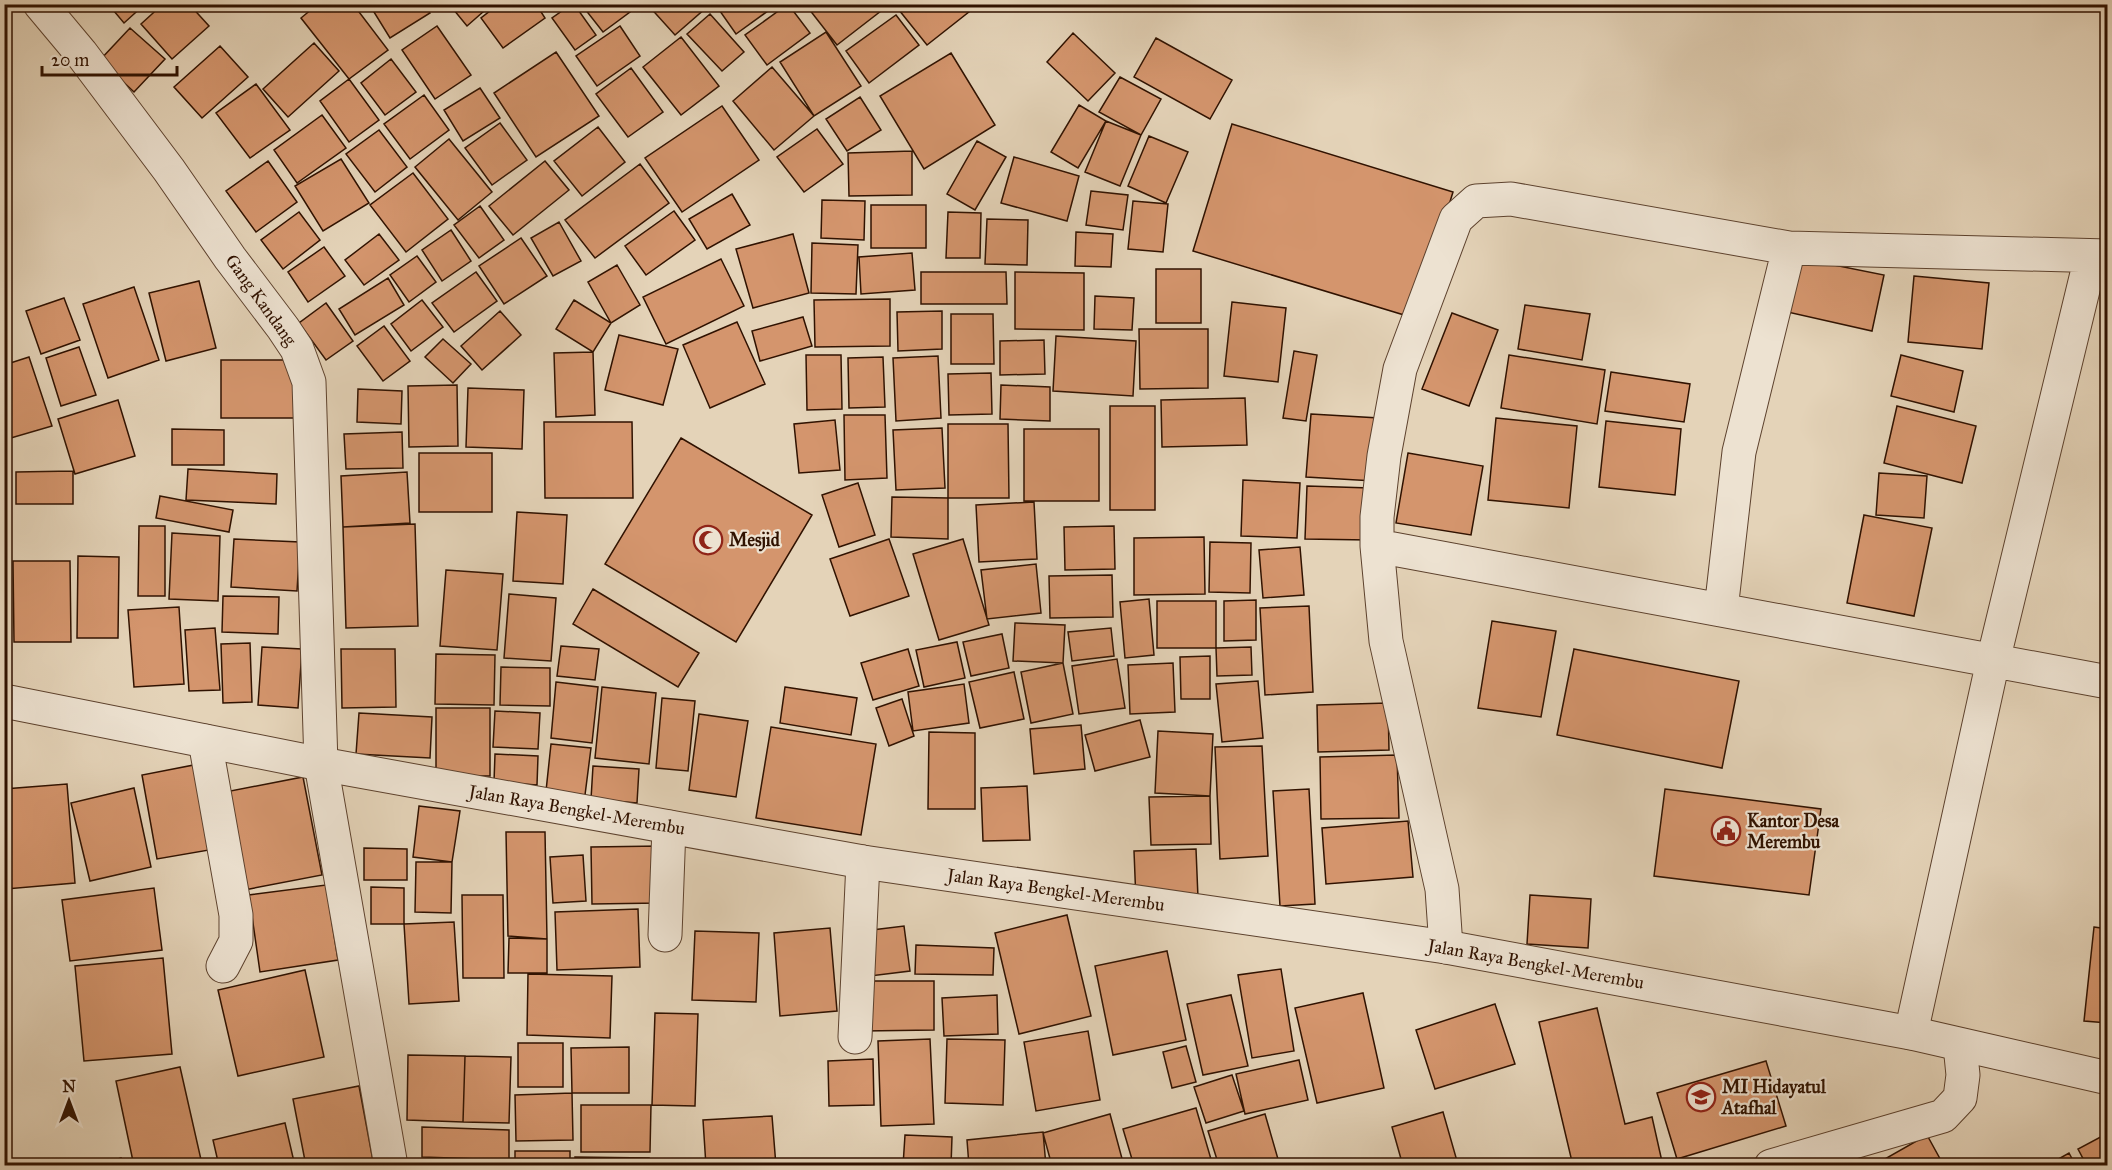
<svg xmlns="http://www.w3.org/2000/svg" width="2112" height="1170" font-family="'IM FELL Great Primer',serif">
<rect width="100%" height="100%" fill="#e4d3b8"/>
<filter id="stains"><feTurbulence type="fractalNoise" baseFrequency=".00333" numOctaves="4"/><feColorMatrix values="0 0 0 0 .2 0 0 0 0 .09 0 0 0 0 .02 0 0 0 .5 -.17"/></filter>
<radialGradient id="worn" r=".72"><stop offset=".6" stop-color="#630" stop-opacity="0"/><stop offset="1" stop-color="#630" stop-opacity=".3"/></radialGradient>
<path fill="#d4956d" stroke="#301200" stroke-width="1.5" d="M108 4H145L124 23Z
M163 4H189L209 26 172 59 141 24Z
M318 4H353L388 50 349 79 301 18Z
M369 4H424L430 13 390 38Z
M449 4H492L467 26Z
M499 4H536L545 18 503 48 481 18Z
M572 4H574L596 35 575 50 552 18Z
M581 4H631L634 9 603 32Z
M647 4H705L707 7 675 35Z
M715 4H770L772 8 736 34Z
M788 4 810 33 767 65 745 35Z
M814 4H890L837 45 809 9Z
M906 4H979L927 45 899 10Z
M710 14 744 52 722 71 687 34Z
M896 15 919 45 869 83 846 51Z
M437 26 471 75 435 99 402 50Z
M620 26 640 56 597 86 576 56Z
M130 28 165 59 134 92 100 60Z
M826 32 861 86 814 116 780 62Z
M1073 33 1115 73 1088 101 1047 62Z
M681 37 719 86 681 115 643 67Z
M1156 38 1232 80 1210 119 1134 77Z
M314 43 339 71 288 117 263 89Z
M220 46 248 77 202 118 174 87Z
M556 52 599 116 536 157 494 93Z
M951 53 995 125 924 169 880 96Z
M391 59 416 92 385 115 361 83Z
M772 67 814 116 774 150 733 101Z
M631 68 663 112 628 137 596 94Z
M1120 77 1161 99 1141 135 1099 112Z
M349 79 379 120 349 142 320 101Z
M256 84 290 130 250 158 216 113Z
M480 88 500 118 463 141 444 110Z
M424 95 449 130 410 159 384 124Z
M860 97 881 130 847 151 826 119Z
M1079 105 1106 121 1078 168 1051 152Z
M722 106 759 160 682 212 645 158Z
M322 115 346 148 297 183 274 150Z
M1106 121 1141 135 1120 186 1085 172Z
M500 123 527 160 492 185 465 148Z
M1232 124 1453 192 1414 318 1193 251Z
M598 127 625 162 582 196 554 161Z
M817 129 843 164 804 192 777 157Z
M379 130 407 167 375 192 346 154Z
M1149 136 1188 152 1166 203 1128 186Z
M449 139 492 192 458 220 415 167Z
M977 141 1006 157 975 210 947 194Z
M912 151V195L849 196 848 153Z
M1014 157 1079 176 1067 221 1001 203Z
M341 159 369 203 323 231 295 186Z
M268 161 297 202 256 232 226 191Z
M545 161 569 190 513 235 489 206Z
M640 164 669 203 595 258 565 220Z
M413 173 448 219 406 252 370 205Z
M1091 191 1128 195 1123 230 1086 225Z
M732 194 750 225 707 249 689 219Z
M822 200 865 201 864 240 821 238Z
M1133 201 1168 204 1163 252 1128 249Z
M871 205H926V248H871Z
M480 206 504 240 479 258 454 225Z
M674 211 695 240 646 275 625 246Z
M299 212 320 240 283 269 261 240Z
M948 212 981 213 980 258H946Z
M987 219 1028 220 1027 265 985 264Z
M559 222 581 261 553 276 531 238Z
M451 230 471 261 442 281 422 250Z
M1076 232 1113 234 1111 267 1075 266Z
M379 234 399 260 364 285 345 260Z
M793 234 809 293 753 308 736 249Z
M521 238 547 276 504 304 479 266Z
M812 243 858 245 856 294 811 293Z
M324 247 345 276 308 302 288 272Z
M912 253 915 290 861 294 859 257Z
M417 256 436 282 409 302 390 275Z
M1794 257 1884 275 1872 331 1783 311Z
M721 259 744 306 666 344 643 297Z
M617 265 640 305 611 323 588 282Z
M1156 269H1201V323H1156Z
M476 272 497 301 454 332 432 303Z
M921 272H1006L1007 304H921Z
M1015 272 1084 273V330L1015 329Z
M1914 276 1989 283 1982 349 1908 342Z
M388 278 404 305 355 335 339 309Z
M199 281 216 348 166 361 149 293Z
M134 287 159 360 108 378 83 304Z
M1095 296 1134 298 1132 330 1094 329Z
M64 298 80 340 41 354 26 311Z
M890 299V346L815 347 814 300Z
M422 300 443 327 411 351 391 324Z
M574 300 611 323 593 352 556 329Z
M1232 302 1286 308 1278 382 1224 376Z
M326 303 353 341 326 360 299 323Z
M1525 305 1590 314 1582 360 1518 349Z
M500 311 521 335 482 370 461 346Z
M942 311V349L898 351 897 312Z
M1452 313 1498 330 1469 406 1422 389Z
M951 314H993L994 364H951Z
M803 317 812 346 760 361 752 331Z
M737 322 765 384 710 408 683 345Z
M384 326 410 361 383 381 357 346Z
M1139 329H1208V388L1140 389Z
M619 335 678 349 663 405 605 390Z
M1056 336 1136 341 1133 396 1053 391Z
M443 339 471 364 453 383 425 357Z
M1044 340 1045 374 1000 375V341Z
M79 347 96 395 61 406 46 358Z
M1294 351 1317 355 1306 421 1283 418Z
M593 352 595 415 556 417 554 353Z
M806 355H841L842 409 807 410Z
M1509 355 1605 370 1597 424 1501 408Z
M1901 355 1963 371 1954 412 1891 396Z
M938 356 941 418 896 421 893 358Z
M29 357 52 426 4 440V365Z
M883 357 885 407 849 408 848 358Z
M221 360H295V418H221Z
M1611 372 1690 384 1684 422 1605 411Z
M991 373 992 414 949 415 948 374Z
M457 385 458 446 409 447 408 386Z
M1001 385 1050 387V421L1000 419Z
M468 388 524 390 522 449 466 447Z
M358 389 402 391 401 424 357 422Z
M1245 398 1247 445 1162 447 1161 400Z
M118 400 135 456 75 474 58 419Z
M1110 406H1155V510H1110Z
M1897 406 1976 426 1962 483 1884 463Z
M1311 414 1379 418 1374 481 1306 477Z
M844 415H885L887 478 845 480Z
M1496 418 1577 426 1569 508 1488 500Z
M835 420 840 470 799 473 794 424Z
M1606 421 1681 429 1675 495 1599 487Z
M544 422H632L633 498H545Z
M948 424H1008L1009 498H948Z
M942 428 945 488 896 490 893 430Z
M172 429 224 430V465H172Z
M1024 429H1099V501H1024Z
M402 432 403 468 346 469 344 434Z
M681 438 812 515 736 642 605 564Z
M419 453H492V512H419Z
M1408 453 1483 466 1471 535 1396 523Z
M188 469 277 474 276 504 186 500Z
M73 471V504H16V472Z
M407 472 410 523 343 527 341 476Z
M1879 473 1927 476 1924 518 1876 515Z
M1243 480 1300 483 1297 538 1241 536Z
M858 483 875 535 839 547 822 495Z
M1307 486 1370 488 1369 540 1305 539Z
M160 496 233 510 229 532 156 518Z
M892 497 948 498V539L891 537Z
M1034 502 1037 559 979 562 976 505Z
M517 512 567 515 563 584 513 581Z
M1864 515 1932 528 1914 616 1847 603Z
M415 524 418 626 346 628 343 527Z
M139 526H165V596H138Z
M1114 526 1115 569 1065 570 1064 527Z
M172 533 220 536 218 601 169 599Z
M1204 537 1205 594 1134 595V538Z
M234 539 300 542 297 591 231 587Z
M889 539 909 596 850 616 830 559Z
M963 539 989 625 939 640 913 554Z
M1210 542 1251 543 1250 593 1209 592Z
M1300 547 1304 595 1263 598 1259 550Z
M78 556 119 557 118 638H77Z
M13 561H70L71 642H14Z
M1036 564 1041 613 987 619 981 570Z
M446 570 503 574 497 650 440 646Z
M1112 575 1113 617 1050 618 1049 576Z
M593 589 699 653 678 687 573 624Z
M509 594 556 598 551 661 504 658Z
M223 596 279 597 278 634 222 632Z
M1149 599 1154 655 1125 658 1120 602Z
M1256 600V640L1224 641V601Z
M1157 601H1216V648H1157Z
M1309 606 1313 692 1265 695 1260 608Z
M179 607 184 684 134 687 128 610Z
M1492 621 1556 631 1541 717 1478 708Z
M1015 623 1065 625 1063 663 1013 661Z
M215 628 220 690 189 691 185 630Z
M1111 628 1114 656 1072 661 1068 632Z
M1002 634 1009 668 971 676 963 642Z
M957 642 965 678 924 687 916 650Z
M250 643 252 702 223 703 221 644Z
M561 646 599 649 595 680 557 676Z
M262 647 302 649 298 708 258 705Z
M1251 647 1252 675 1217 676 1216 648Z
M341 649H395L396 707 342 708Z
M908 649 919 686 873 700 861 663Z
M1574 649 1739 681 1722 768 1557 735Z
M436 654 495 655 494 705 435 704Z
M1210 656V699H1181L1180 657Z
M1117 659 1125 708 1079 714 1072 666Z
M1063 663 1073 714 1031 723 1021 672Z
M1173 663 1175 712 1130 714 1128 665Z
M501 667 550 668V706L500 705Z
M1014 672 1024 719 980 728 969 682Z
M1258 681 1263 738 1222 742 1216 684Z
M556 682 598 687 592 743 551 738Z
M964 684 969 723 913 731 908 692Z
M602 687 656 693 649 764 595 758Z
M785 687 857 698 851 735 780 723Z
M662 698 695 701 688 771 656 768Z
M902 699 914 736 889 746 876 708Z
M1388 703 1389 750 1318 752 1317 705Z
M436 708H490V776H436Z
M495 711 540 713 538 749 493 747Z
M359 713 432 717 430 758 356 754Z
M699 714 748 721 736 797 689 790Z
M1140 720 1150 757 1095 771 1085 735Z
M1081 725 1085 769 1034 774 1030 729Z
M771 727 876 744 861 835 756 818Z
M1158 731 1213 734 1210 796 1155 793Z
M929 732 975 733V809H928Z
M551 744 591 748 585 795 546 791Z
M1262 746 1268 856 1220 859 1215 747Z
M495 754 538 756 537 785 494 782Z
M1397 755 1399 818 1321 819 1320 757Z
M199 764 215 849 157 859 142 775Z
M593 766 639 769 637 803 591 799Z
M303 777 322 875 239 891 220 793Z
M67 784 75 883 6 889 4 789Z
M1027 786 1030 840 983 841 981 788Z
M134 788 151 867 90 881 71 803Z
M1309 789 1315 904 1280 906 1273 791Z
M1665 789 1821 809 1809 895 1654 876Z
M1210 796 1211 844 1151 845 1149 797Z
M419 806 460 811 452 862 413 857Z
M1408 821 1413 877 1326 884 1322 828Z
M506 832H545L547 939 508 936Z
M660 846V903L592 904 591 847Z
M364 848 407 849V880H364Z
M1196 849 1198 898 1136 901 1134 851Z
M583 855 586 901 553 903 550 857Z
M416 862H452L451 913 415 912Z
M326 885 338 960 260 972 249 895Z
M371 887 404 888V924H371Z
M154 888 162 950 70 961 62 900Z
M462 895H503L504 978H463Z
M1530 895 1591 899 1588 948 1527 944Z
M638 909 640 967 557 970 555 912Z
M1067 915 1091 1016 1019 1034 995 933Z
M454 922 459 1001 409 1004 404 924Z
M904 926 910 971 870 976 864 931Z
M2094 927 2108 929V1023L2084 1021Z
M830 928 837 1011 780 1016 774 933Z
M695 931 759 933 756 1002 692 1000Z
M509 938 547 939V973H508Z
M916 945 994 948 993 975 915 974Z
M1167 951 1186 1040 1113 1055 1095 966Z
M163 958 172 1054 84 1061 75 966Z
M1281 969 1294 1051 1252 1058 1238 975Z
M305 970 324 1057 238 1076 218 990Z
M528 974 612 976 610 1038 527 1035Z
M863 981H934V1030L863 1031Z
M1363 993 1384 1088 1317 1103 1295 1008Z
M997 995 998 1034 944 1036 942 998Z
M1231 995 1248 1066 1203 1075 1187 1004Z
M1495 1004 1515 1064 1435 1089 1416 1030Z
M1597 1008 1625 1124 1652 1117 1663 1166H1573L1539 1022Z
M655 1013 698 1014 695 1106 652 1105Z
M1088 1031 1100 1100 1036 1111 1024 1042Z
M930 1039 934 1124 881 1126 878 1041Z
M947 1039 1005 1040 1003 1105 945 1103Z
M518 1043H563V1087H518Z
M1186 1046 1196 1082 1172 1088 1163 1052Z
M629 1047V1093H572L571 1048Z
M408 1055 465 1056 463 1122 407 1120Z
M465 1056 511 1057 509 1123 463 1122Z
M873 1059 874 1105 829 1106 828 1061Z
M1299 1060 1308 1100 1245 1114 1236 1074Z
M1766 1061 1786 1126 1677 1159 1657 1093Z
M180 1067 202 1164 134 1166 116 1081Z
M1232 1075 1244 1111 1206 1123 1194 1087Z
M359 1086 374 1166H306L293 1099Z
M572 1093 573 1140 516 1141 515 1095Z
M581 1105H651L650 1152H581Z
M1196 1108 1213 1166H1134L1123 1129Z
M1443 1112 1457 1161 1442 1166H1403L1392 1127Z
M1110 1114 1124 1166H1052L1043 1133Z
M1265 1114 1280 1166H1219L1208 1131Z
M772 1116 776 1166H706L703 1120Z
M285 1123 295 1166H219L213 1140Z
M422 1127 509 1130V1160L422 1157Z
M1043 1132 1046 1166H969L967 1140Z
M2108 1133V1166H2087L2078 1149Z
M905 1135 952 1137 951 1166H903Z
M1927 1135 1944 1166H1877L1876 1164Z
M515 1151H570V1166H515Z
M2069 1153 2076 1166H2046Z
M575 1157 649 1158V1166H575Z
M121 1158 123 1166H95Z"/>
<g fill="none" stroke-linecap="round" stroke-linejoin="round">
<g stroke="#5d422e" stroke-width="35">
<path id="minor" d="M40 4 81 53 169 170 230 258 283 328 297 349 309 382 321 764 391 1166
M1377 546 2108 682
M1721 610 1739 452 1789 248
M205 741 236 915V941L223 966
M665 935 669 827
M1446 947 1442 889 1386 641 1377 546V517L1384 456 1400 369 1456 219 1476 201 1511 199 1789 248 2108 256
M1911 1033 1993 661 2091 257
M855 1037 863 862
M1771 1166 1943 1116 1960 1098 1963 1075 1960 1045"/>
</g>
<g stroke="#5d422e" stroke-width="35">
<path id="tertiary" d="M4 701 321 764 863 862 1446 947 1911 1033 2108 1078"/>
</g>
<use href="#minor" stroke="#ede2d1" stroke-width="33"/>
<use href="#tertiary" stroke="#ede2d1" stroke-width="33"/>
</g>
<defs>
<g id="mosque-ring" transform="scale(1.5)"><circle r="9.5" fill="#ede2d1" stroke="#8f2418" stroke-width="1.5"/><path d="M3.5-4.9A6 6 0 1 0 3.5 4.9A5 5 0 1 1 3.5-4.9Z" fill="#8f2418"/></g>
<g id="civic-ring" transform="scale(1.5)"><circle r="9.5" fill="#ede2d1" stroke="#8f2418" stroke-width="1.5"/><path d="M-.6-6.5H3V-4.5H.6V-3L4-1V1h2V6H-6V1h2V-1L-.6-3ZM-1.2 2.5V6h2.4V2.5Z" fill="#8f2418"/></g>
<g id="school-ring" transform="scale(1.5)"><circle r="9.5" fill="#ede2d1" stroke="#8f2418" stroke-width="1.5"/><path d="M0-5L7-2L0 1L-7-2ZM-4 1L0 2.5L4 1V4Q0 6-4 4Z" fill="#8f2418"/></g>
</defs>
<g fill-rule="evenodd">
<use href="#mosque-ring" x="708" y="540"/>
<use href="#civic-ring" x="1726" y="831"/>
<use href="#school-ring" x="1701" y="1097"/>
</g>
<g text-anchor="middle" dominant-baseline="central" stroke-width="4.5" stroke-linejoin="round" paint-order="stroke">
<g font-size="18" fill="#301200" stroke="#ede2d1">
<text transform="translate(261 300) rotate(54)">Gang Kandang</text>
<text transform="translate(577 810) rotate(10)">Jalan Raya Bengkel-Merembu</text>
<text transform="translate(1056 890) rotate(8)">Jalan Raya Bengkel-Merembu</text>
<text transform="translate(1536 964) rotate(10)">Jalan Raya Bengkel-Merembu</text>
</g>
<g font-size="18" font-weight="bold" fill="#301200" stroke="#ede2d1" text-anchor="start">
<text x="729" y="540">Mesjid</text>
<text x="1747" y="821">Kantor Desa<tspan x="1747" dy="21">Merembu</tspan></text>
<text x="1722" y="1087">MI Hidayatul<tspan x="1722" dy="21">Atafhal</tspan></text>
</g>
</g>
<rect width="2112" height="1170" fill="none" stroke="#e4d3b8" stroke-width="24"/>
<rect x="6" y="6" width="2100" height="1158" fill="none" stroke="#301200" stroke-width="3"/>
<rect x="12" y="12" width="2088" height="1146" fill="none" stroke="#301200" stroke-width="1.5"/>
<g transform="translate(69 1101)" stroke="#ede2d1" stroke-width="4.5" paint-order="stroke">
<path d="M0-4.5L10 22L0 15L-10 22Z" fill="#301200"/>
<text y="-9" font-size="16" font-weight="bold" text-anchor="middle" fill="#301200">N</text>
</g>
<path d="M42 66v9h135v-9" fill="none" stroke="#301200" stroke-width="3"/>
<text x="51" y="66" font-size="18" fill="#301200" stroke="#ede2d1" stroke-width="4.5" paint-order="stroke">20 m</text>
<rect width="100%" height="100%" filter="url(#stains)"/>
<rect width="100%" height="100%" fill="url(#worn)"/>
</svg>
